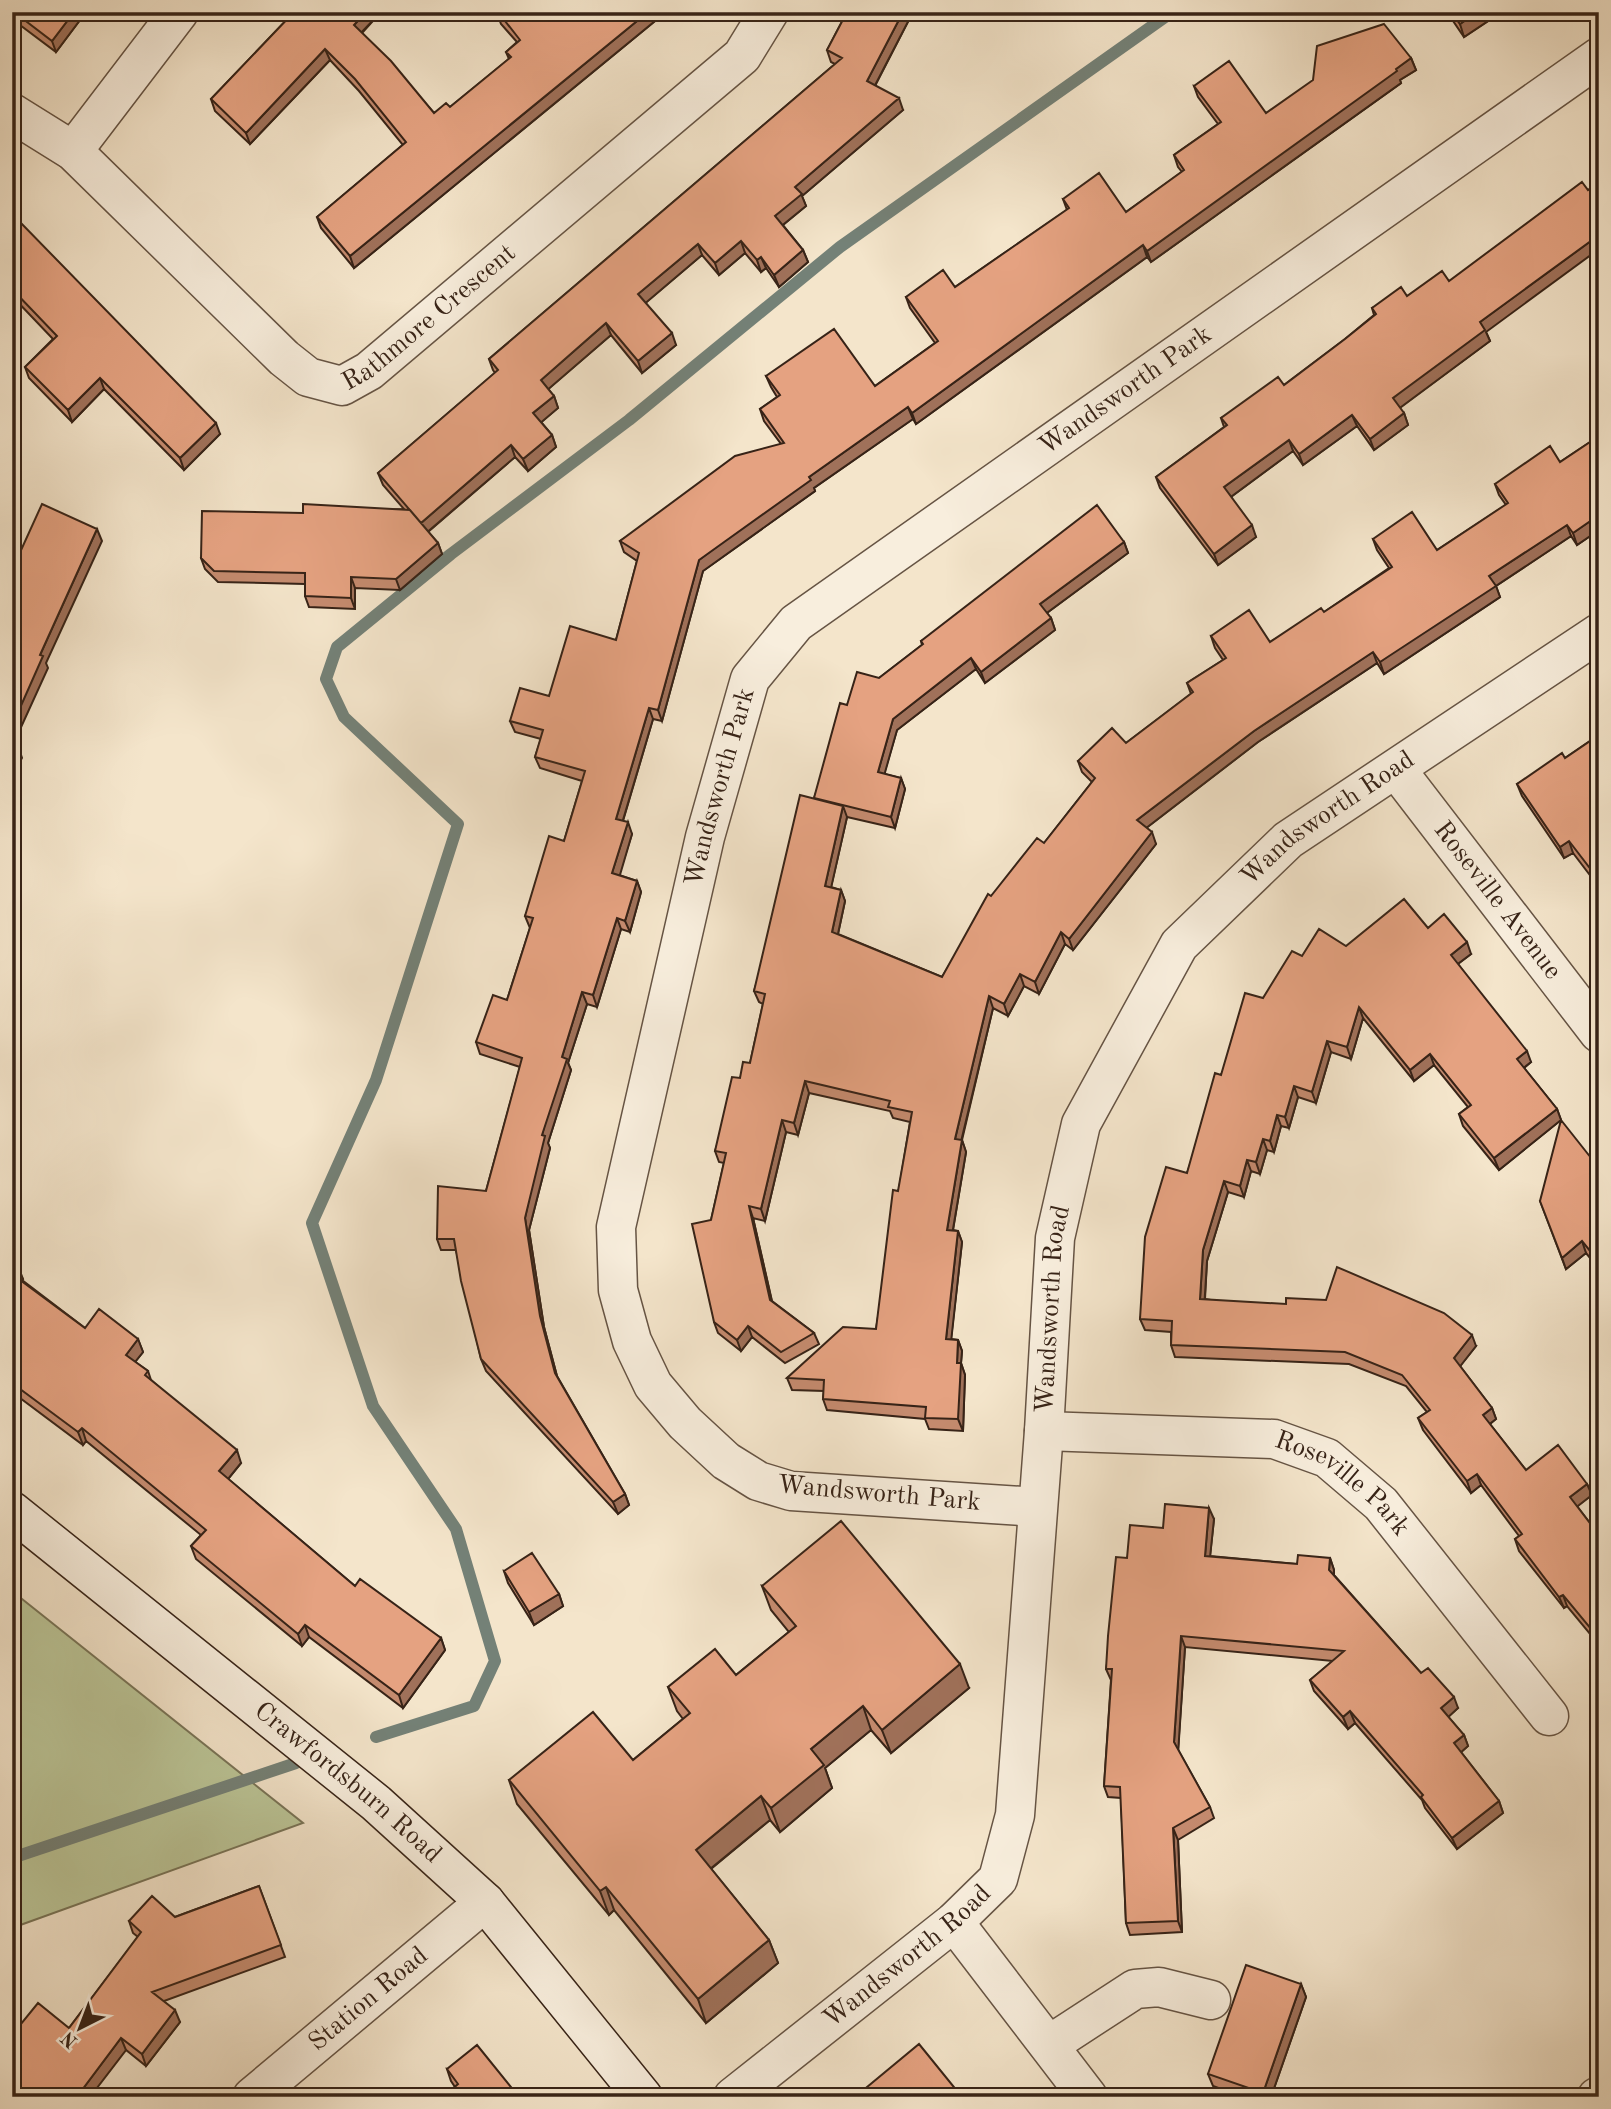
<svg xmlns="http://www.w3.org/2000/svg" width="1611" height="2109" font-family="'Old Standard TT',serif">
<rect width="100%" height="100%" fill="#f4e5cb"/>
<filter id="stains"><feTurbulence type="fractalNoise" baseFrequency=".00286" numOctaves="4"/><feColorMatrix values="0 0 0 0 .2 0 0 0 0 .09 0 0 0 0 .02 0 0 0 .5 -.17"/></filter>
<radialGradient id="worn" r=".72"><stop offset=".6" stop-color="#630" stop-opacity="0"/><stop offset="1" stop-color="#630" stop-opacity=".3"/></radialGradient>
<path fill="#bbc597" stroke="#797457" stroke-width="2" d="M12 1591 303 1823 12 1928Z"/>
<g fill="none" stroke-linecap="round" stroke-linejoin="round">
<path stroke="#748177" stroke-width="12" d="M376 1737 474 1706 495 1661 456 1529 373 1406 312 1223 376 1080 458 824 344 717 326 679 337 647 451 554 629 420 840 247 1172 12
M12 1858 296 1763"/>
<g stroke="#665444" stroke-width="41">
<g id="minor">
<path id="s1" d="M12 113 73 151 284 358 308 377 342 386 369 371 742 56 769 12"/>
<path d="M73 151 179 12"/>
<path id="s2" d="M1396 769 1599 1033"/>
<path id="s3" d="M1044 1431 1274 1439 1327 1458 1381 1504 1549 1716"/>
<path id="s4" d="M1037 1507 791 1491 758 1481 726 1461 685 1423 653 1385 632 1341 618 1290 616 1227 705 837 750 679 796 623 1599 57"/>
<path d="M954 1922 1088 2097"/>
<path d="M1049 2045 1135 1989 1159 1987 1211 2000"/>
<path id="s5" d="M252 2097 485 1902"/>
<path id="s6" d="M733 2097 954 1922 998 1879 1015 1815 1044 1431 1055 1238 1081 1124 1179 945 1288 840 1599 633"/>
<path d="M1597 2097 1599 2096"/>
</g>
</g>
<g stroke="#372317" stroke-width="41">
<g id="secondary">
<path id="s7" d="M12 1511 376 1803 485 1902 643 2097"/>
</g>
</g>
<use href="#minor" stroke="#f8eedd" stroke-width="38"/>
<use href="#secondary" stroke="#f8eedd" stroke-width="38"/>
</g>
<path fill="#c58b6f" stroke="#372317" stroke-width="2" d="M12 12H86L56 52 12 19Z
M294 12H381L362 33 434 113 450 107 509 59 506 52 517 42 501 24 497 13 666 12 354 268 321 228 317 217 403 145 359 91 330 60 250 144 215 111 211 99Z
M847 12H913L875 86 903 110 802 196 806 206 783 225 803 250 808 262 779 287 766 268 761 272 745 253 719 275 702 255 645 303 676 345 642 373 611 335 548 389 554 396 558 408 541 422 552 435 556 447 528 471 515 457 428 532 438 543 442 554 400 590 355 588V609L309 607 305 596V584L218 582 205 569 201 558 303 513 404 509 383 485 378 473 495 373 493 370 489 359 835 64 831 62 827 50Z
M1447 12H1492L1494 17 1464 37Z
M1411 58 1416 70 1400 80 1401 83 1151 262 1147 257 916 424 913 419 814 488 815 491 703 571 662 721 653 719 623 821 632 834 619 875 637 881 641 892 630 932 621 929 597 1007 587 1004 568 1063 571 1070 548 1143 550 1148 529 1230 544 1327 557 1376 625 1494 629 1505 618 1514 486 1371 481 1359 456 1250H441L437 1239 486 1191 520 1067 480 1054 476 1042 507 1000 530 928 525 916 564 841 582 781 540 768 535 757 541 739 515 732 510 721 549 696 616 640 637 561 624 552 620 541 781 444 764 421 760 409 777 397 771 387 766 376 875 386 935 343 910 308 906 297 955 287 1067 210 1063 199 1126 212 1182 172 1178 167 1174 155 1218 124 1198 97 1194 86 1266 113Z
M12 225 220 434 184 470 104 389 72 422 29 378 25 367 53 339 12 296Z
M1407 296 1486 332 1490 341 1399 408 1404 413 1408 425 1374 450 1357 426 1303 465 1293 451 1231 497 1256 537 1218 565 1160 488 1156 477 1224 427 1221 418 1284 385 1345 339 1374 315 1372 308Z
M1599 436V530L1577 545 1571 536 1496 586 1500 597 1384 674 1377 663 1258 742 1146 828 1156 844 1073 950 1065 944 1039 994 1024 986 1008 1016 993 1008 962 1140 966 1152 953 1230 958 1231 962 1242 951 1339 958 1340 962 1351 961 1363 965 1375 963 1431 929 1429 925 1419 827 1410 823 1399 824 1391 792 1390 787 1378 876 1329 910 1122 893 1118 890 1111 809 1093 798 1135 786 1132 765 1221 753 1218 772 1301 814 1333 819 1344 785 1363 752 1337 741 1351 718 1333 714 1322 711 1220 724 1163 719 1162 715 1151 740 1078 750 1063 763 1004 759 1002 754 991 814 798 847 705 879 678 922 645 921 641 1124 542 1128 553 1047 613 1051 618 1055 630 985 683 976 669 897 730 884 774 901 778 905 789 895 828 847 817 831 887 841 890 845 901 838 934 942 977 991 896 1044 843 1092 782 1082 772 1078 761 1126 743 1191 694 1187 683 1223 660 1215 648 1211 636 1270 642 1324 612 1389 568 1377 550 1373 539 1437 550 1506 505 1499 495 1495 484 1560 462Z
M1599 735V887L1573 853 1564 858 1522 796 1517 784 1565 758Z
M1428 928 1471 954 1458 964 1531 1062 1524 1068 1557 1109 1561 1120 1499 1170 1463 1126 1459 1114 1468 1107 1434 1065 1414 1081 1363 1018 1351 1059 1331 1052 1316 1103 1298 1097 1289 1128 1281 1126 1274 1152 1267 1150 1260 1174 1251 1171 1244 1197 1228 1192 1207 1261 1205 1299 1476 1346 1460 1366 1492 1408 1496 1419 1490 1424 1526 1470 1587 1484 1592 1495 1577 1506 1599 1535V1637L1595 1640 1567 1606 1564 1608 1519 1551 1515 1539 1519 1536 1481 1485 1471 1493 1423 1430 1418 1418 1427 1412 1406 1386 1349 1364 1175 1357 1171 1345V1332L1145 1330 1140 1319 1187 1173 1221 1075 1263 998 1302 956Z
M1599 1168V1269L1586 1253 1566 1269 1540 1201Z
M12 1261 23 1279 22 1280 85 1328 138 1339 143 1352 135 1362 148 1371 151 1380 241 1463 228 1479 355 1586 441 1638 445 1650 403 1708 309 1637 302 1646 196 1559 191 1546 201 1535 86 1441 83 1445 12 1392Z
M1214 1519 1210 1556 1297 1564 1330 1558 1334 1570V1575L1421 1673 1458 1708 1448 1717 1464 1735 1468 1746 1461 1752 1499 1801 1503 1813 1457 1849 1425 1808 1422 1800 1355 1723 1348 1729 1314 1691 1310 1680 1333 1661 1185 1647 1178 1750 1210 1807 1214 1818 1178 1840 1182 1932 1130 1935 1126 1923 1121 1798 1108 1797 1104 1786 1111 1680 1106 1669 1127 1558 1163 1528Z
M504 1571 559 1594 563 1606 534 1625 508 1583Z
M762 1586 969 1688 891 1753 871 1730 825 1768 832 1788 780 1832 770 1820 711 1869 769 1940 778 1963 706 2023 614 1910 609 1915 517 1804 509 1780 633 1760 683 1719 677 1711 668 1687 736 1675 789 1632 771 1610Z
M259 1886 285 1957 164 2001 180 2022 146 2066 126 2050 69 2028 138 1937 133 1933 129 1921 175 1917Z
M1301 1984 1306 1997 1271 2097H1243L1213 2086 1208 2074Z
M447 2069 519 2097 455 2087 451 2081Z"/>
<path fill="#a0715a" stroke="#372317" stroke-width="2" d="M74 12H86L56 52 52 41Z
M366 12H381L358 36 354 25Z
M648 12H666L354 268 350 256Z
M903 12H913L871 93 867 81Z
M1477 12H1492L1494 17 1464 37 1460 24Z
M325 49 330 60 250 144 246 133Z
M1411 58 1416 70 1400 80 1401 83 1151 262 1147 251Z
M899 98 903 110 802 196 806 206 779 228 775 216 795 187Z
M1599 235V249L1486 332 1490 341 1397 410 1393 398 1480 322Z
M741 241 745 253 719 275 715 263Z
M698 244 702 255 642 306 638 294Z
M1143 245 1147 257 916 424 912 413Z
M803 250 808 262 779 287 774 275Z
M761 257 766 268 761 272 757 260Z
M606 323 611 335 545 392 541 380Z
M672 333 676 345 642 373 638 361Z
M100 378 104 389 72 422 68 410Z
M554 396 558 408 538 425 533 413Z
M908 407 913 419 814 488 815 491 703 571 662 721 658 710 699 560 809 477Z
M1404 413 1408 425 1374 450 1370 439Z
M1352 415 1357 426 1303 465 1299 454Z
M216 423 220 434 184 470 180 458Z
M552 435 556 447 528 471 523 459Z
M1289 440 1293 451 1228 499 1224 487Z
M511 445 515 457 425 534 421 523Z
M1599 515V530L1577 545 1573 533Z
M1252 525 1256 537 1218 565 1214 554Z
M1567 525 1571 536 1496 586 1500 597 1384 674 1380 662 1489 576Z
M97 529 102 541 46 663 48 668 12 747V726L40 655Z
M1124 542 1128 553 1044 615 1040 604Z
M438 543 442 554 400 590 396 579Z
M351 577 355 588V609L351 598Z
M1051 618 1055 630 985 683 981 672Z
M1373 652 1377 663 1258 742 1141 832 1137 820 1254 731Z
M971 658 976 669 897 730 882 783 878 772 893 719Z
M649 708 653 719 620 830 616 819Z
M18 746 22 758 12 776V756Z
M901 778 905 789 895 828 891 817Z
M843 806 847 817 829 897 825 886Z
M628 822 632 834 617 885 612 873Z
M1152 832 1156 844 1073 950 1069 939Z
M1569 841 1573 853 1564 858 1560 847Z
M637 881 641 892 630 932 625 921Z
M841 890 845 901 836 943 832 932Z
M617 918 621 929 597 1007 593 995Z
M1061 932 1065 944 1039 994 1035 982Z
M1467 942 1471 954 1455 966 1451 955Z
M1020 974 1024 986 1008 1016 1004 1004Z
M582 992 587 1004 568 1063 571 1070 548 1143 550 1148 529 1230 544 1327 559 1384 540 1316 525 1218 542 1135 562 1057Z
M989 996 993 1008 959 1150 955 1139Z
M1359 1007 1363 1018 1351 1059 1347 1047Z
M1327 1041 1331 1052 1316 1103 1312 1092Z
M1527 1051 1531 1062 1521 1070 1517 1059Z
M1430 1054 1434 1065 1414 1081 1410 1070Z
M805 1081 809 1093 798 1135 794 1123Z
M1294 1086 1298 1097 1289 1128 1285 1117Z
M1557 1109 1561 1120 1499 1170 1494 1158Z
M1277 1115 1281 1126 1274 1152 1270 1141Z
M782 1120 786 1132 765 1221 761 1209Z
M1263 1139 1267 1150 1260 1174 1256 1162Z
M962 1140 966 1152 951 1241 947 1230Z
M1247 1160 1251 1171 1244 1197 1240 1186Z
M1224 1181 1228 1192 1207 1261 1204 1310 1200 1299 1203 1250Z
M749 1206 753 1218 774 1311 770 1300Z
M958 1231 962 1242 950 1351 946 1339Z
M1582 1241 1586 1253 1566 1269 1562 1258Z
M18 1266 23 1279 17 1286 12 1274Z
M748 1326 752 1337 741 1351 737 1340Z
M1472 1335 1476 1346 1458 1369 1454 1358Z
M138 1339 143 1352 131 1367 126 1355Z
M958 1340 962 1351 961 1363 965 1375 963 1431 958 1419 957 1363Z
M1492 1408 1496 1419 1487 1426 1483 1415Z
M82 1428 86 1441 83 1445 78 1432Z
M237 1450 241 1463 224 1484 219 1471Z
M1477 1474 1481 1485 1471 1493 1467 1481Z
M1587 1484 1592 1495 1574 1509 1570 1497Z
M625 1494 629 1505 618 1514 613 1502Z
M1209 1508 1214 1519 1209 1567 1205 1556Z
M1330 1558 1334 1570 1333 1581 1329 1570Z
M559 1594 563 1606 534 1625 529 1612Z
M1563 1595 1567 1606 1564 1608 1559 1597Z
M1599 1623V1637L1595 1640 1591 1629Z
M305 1625 309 1637 302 1646 298 1634Z
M1181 1636 1185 1647 1178 1754 1174 1742Z
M441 1638 445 1650 403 1708 399 1695Z
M960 1664 969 1688 891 1753 882 1730Z
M1454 1697 1458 1708 1445 1720 1441 1708Z
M863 1706 871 1730 825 1768 832 1788 780 1832 771 1808 811 1749Z
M1350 1711 1355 1723 1348 1729 1343 1717Z
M1464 1735 1468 1746 1459 1754 1454 1743Z
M761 1796 770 1820 704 1874 696 1850Z
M1499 1801 1503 1813 1457 1849 1452 1838Z
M1173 1828 1178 1840 1182 1932 1178 1921Z
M606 1887 614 1910 609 1915 600 1891Z
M769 1940 778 1963 706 2023 698 1999Z
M1301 1984 1306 1997 1271 2097H1265L1263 2093Z
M175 2010 180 2022 146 2066 142 2054Z
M121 2038 126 2050 90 2097H80L79 2094Z"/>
<path fill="#e5a281" stroke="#372317" stroke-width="2" d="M14 12H74L52 41Z
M294 12H366L354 25 391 61 434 113 446 103 450 107 511 57 506 52 520 40 498 12H550L551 13 552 12H648L350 256 317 217 406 142 355 79 325 49 246 133 211 99Z
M847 12H903L867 81 899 98 795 187 802 194 775 216 803 250 774 275 761 257 757 260 741 241 715 263 698 244 638 294 672 333 638 361 606 323 541 380 554 396 533 413 552 435 523 459 511 445 421 523 378 473 498 370 489 359 842 58 827 50Z
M1451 12H1477L1460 24Z
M1384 24 1411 58 1396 69 1397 71 1147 251 1143 245 912 413 908 407 809 477 811 480 699 560 658 710 649 708 616 819 628 822 612 873 637 881 625 921 617 918 593 995 582 992 562 1057 567 1059 542 1135 545 1136 525 1218 540 1316 555 1373 625 1494 613 1502 481 1359 461 1281 454 1239H437L438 1186 486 1191 522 1058 476 1042 493 995 507 1000 533 918 525 916 549 836 564 841 585 771 535 757 543 730 510 721 520 688 549 696 570 626 616 640 639 553 620 541 735 456 784 443 760 409 780 395 766 376 834 329 875 386 938 341 906 297 943 270 955 287 1069 208 1063 199 1099 173 1126 212 1184 170 1174 155 1221 122 1194 86 1229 61 1266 113 1313 80 1317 46Z
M1582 182 1588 190 1599 182V235L1480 322 1485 330 1393 398 1404 413 1370 439 1352 415 1299 454 1289 440 1224 487 1252 525 1214 554 1156 477 1227 425 1221 418 1278 377 1284 385 1345 339 1376 314 1372 308 1401 287 1407 296 1442 271 1449 281Z
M18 220 216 423 180 458 100 378 68 410 25 367 57 336 12 289V225Z
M1599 436V515L1573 533 1567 525 1489 576 1496 586 1380 662 1373 652 1254 731 1137 820 1152 832 1069 939 1061 932 1035 982 1020 974 1004 1004 989 996 955 1139 962 1140 947 1230 958 1231 946 1339 958 1340 957 1363H961L958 1419 925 1418 926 1407 823 1399 824 1380 787 1378 843 1327 876 1329 893 1190 898 1191 912 1112 888 1107 890 1101 805 1081 794 1123 782 1120 761 1209 749 1206 770 1300 814 1333 781 1352 748 1326 737 1340 714 1322 692 1224 711 1220 726 1153 715 1151 732 1077 740 1078 743 1062 750 1063 765 994 754 991 800 795 843 806 825 886 841 890 832 932 942 977 988 894 991 896 1037 838 1044 843 1095 778 1078 761 1112 728 1126 743 1193 692 1187 683 1226 658 1211 636 1249 610 1270 642 1321 608 1324 612 1392 567 1373 539 1412 512 1437 550 1508 503 1495 484 1550 446 1560 462Z
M42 504 97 529 40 655 43 656 12 726V570Z
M303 504 410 510 438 543 396 579 351 577V598L305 596V573L214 571 201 558 202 511 303 513Z
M1097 505 1124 542 1040 604 1051 618 981 672 971 658 893 719 878 772 901 778 891 817 814 798 840 703 847 705 857 672 879 678 923 644 921 641Z
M1599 735V880L1569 841 1560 847 1517 784 1562 753 1565 758Z
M12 743 18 746 12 756Z
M1404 899 1428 928 1444 914 1467 942 1451 955 1527 1051 1517 1059 1557 1109 1494 1158 1459 1114 1471 1105 1430 1054 1410 1070 1359 1007 1347 1047 1327 1041 1312 1092 1294 1086 1285 1117 1277 1115 1270 1141 1263 1139 1256 1162 1247 1160 1240 1186 1224 1181 1203 1250 1200 1299 1286 1304V1298L1326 1300 1337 1267 1444 1313 1472 1335 1454 1358 1492 1408 1483 1415 1526 1470 1558 1445 1587 1484 1570 1497 1599 1535V1623L1591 1629 1563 1595 1559 1597 1515 1539 1522 1534 1477 1474 1467 1481 1418 1418 1430 1410 1402 1375 1345 1352 1171 1345 1172 1321 1140 1319 1145 1237 1166 1167 1187 1173 1215 1073 1221 1075 1245 993 1263 998 1292 951 1302 956 1319 929 1346 946Z
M1561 1120 1599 1168V1262L1582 1241 1562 1258 1540 1201Z
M12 1261 18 1266 12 1274 85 1328 99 1309 138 1339 126 1355 148 1371 145 1375 237 1450 219 1471 355 1586 360 1579 441 1638 399 1695 305 1625 298 1634 191 1546 206 1530 82 1428 78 1432 12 1383Z
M1165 1504 1209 1508 1205 1556 1297 1564 1298 1555 1330 1558 1329 1570 1421 1673 1428 1668 1454 1697 1441 1708 1464 1735 1454 1743 1499 1801 1452 1838 1421 1797 1423 1795 1350 1711 1343 1717 1310 1680 1344 1651 1181 1636 1174 1742 1210 1807 1173 1828 1178 1921 1126 1923 1120 1787 1104 1786 1112 1669H1106L1108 1636 1116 1557 1127 1558 1130 1525 1163 1528Z
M841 1521 960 1664 882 1730 863 1706 811 1749 824 1765 771 1808 761 1796 696 1850 769 1940 698 1999 606 1887 600 1891 509 1780 593 1712 633 1760 690 1713 668 1687 715 1649 736 1675 796 1626 762 1586Z
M532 1553 559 1594 529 1612 504 1571Z
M259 1886 281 1945 152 1992 175 2010 142 2054 121 2038 79 2094 81 2097H12V2035L38 2003 69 2028 141 1932 129 1921 152 1896 175 1917Z
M1246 1965 1301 1984 1263 2093 1208 2074Z
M919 2044 962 2097H855Z
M477 2045 519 2097H443L458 2084 447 2069Z"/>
<g text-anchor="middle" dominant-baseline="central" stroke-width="6" stroke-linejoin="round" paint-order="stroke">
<g font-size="26" fill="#372317" stroke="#f8eedd">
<text stroke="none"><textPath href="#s1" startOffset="544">Rathmore Crescent</textPath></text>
<text stroke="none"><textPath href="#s4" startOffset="1629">Wandsworth Park</textPath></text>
<text stroke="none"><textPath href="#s4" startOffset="1041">Wandsworth Park</textPath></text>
<text stroke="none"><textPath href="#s6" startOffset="1505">Wandsworth Road</textPath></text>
<text stroke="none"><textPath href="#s2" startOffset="166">Roseville Avenue</textPath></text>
<text stroke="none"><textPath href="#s6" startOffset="917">Wandsworth Road</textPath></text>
<text stroke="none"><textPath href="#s3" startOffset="313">Roseville Park</textPath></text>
<text transform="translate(879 1494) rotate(5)">Wandsworth Park</text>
<text stroke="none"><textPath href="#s7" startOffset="432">Crawfordsburn Road</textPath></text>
<text stroke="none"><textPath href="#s6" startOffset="224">Wandsworth Road</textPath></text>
<text stroke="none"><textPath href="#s5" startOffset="152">Station Road</textPath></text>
</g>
</g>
<rect width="1611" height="2109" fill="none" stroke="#f4e5cb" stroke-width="42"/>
<rect x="14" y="14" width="1583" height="2081" fill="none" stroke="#372317" stroke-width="3.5"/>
<rect x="21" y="21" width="1569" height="2067" fill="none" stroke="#372317" stroke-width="2"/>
<g transform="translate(80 2028) rotate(222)" stroke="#f8eedd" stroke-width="5" paint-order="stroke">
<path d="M0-5L12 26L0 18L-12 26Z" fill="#372317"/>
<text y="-10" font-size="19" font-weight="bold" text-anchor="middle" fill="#372317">N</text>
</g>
<rect width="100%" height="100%" filter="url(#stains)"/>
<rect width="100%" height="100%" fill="url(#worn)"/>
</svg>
